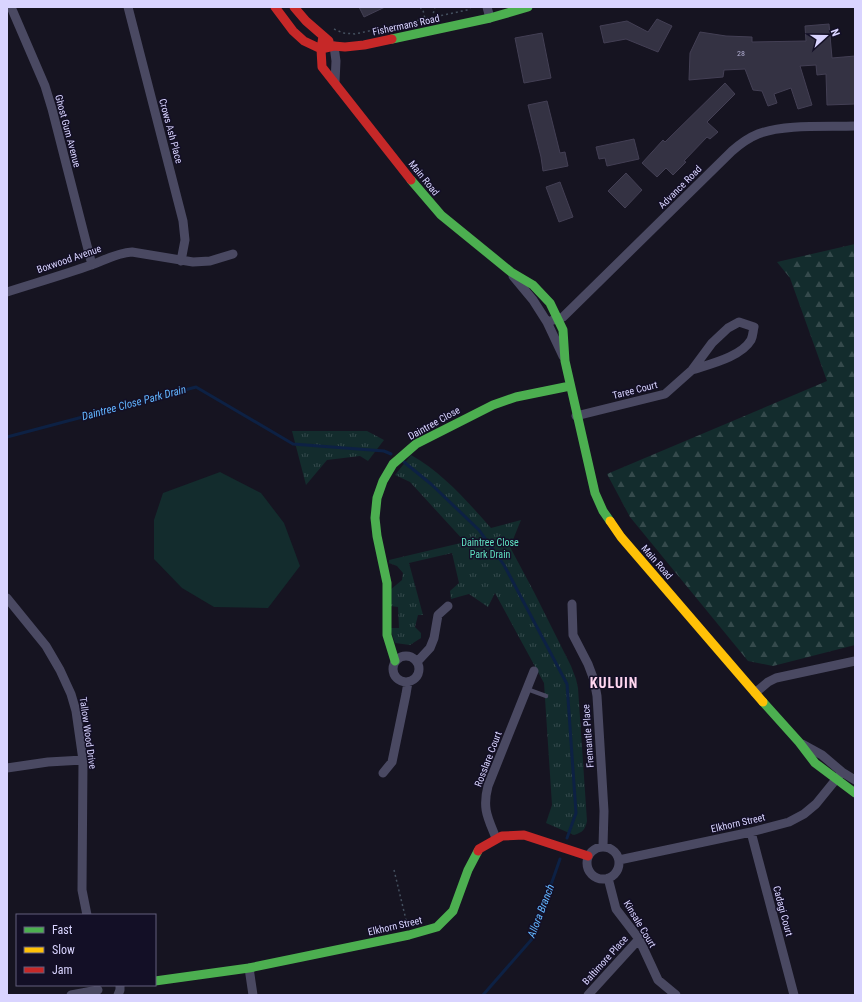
<svg xmlns="http://www.w3.org/2000/svg" width="862" height="1002" font-family="'Roboto Condensed',sans-serif">
<defs>
<pattern id="grass-tufts" width="24" height="20" patternUnits="userSpaceOnUse"><rect width="24" height="20" fill="#132c2d"/><path d="M3 7l-1-3M5 7V3M7 7l1-3M15 17l-1-3M17 17v-4M19 17l1-3" fill="none" stroke="#354a4c"/></pattern>
<pattern id="forest-firs" width="22" height="20" patternUnits="userSpaceOnUse"><rect width="22" height="20" fill="#132c2d"/><path d="M5 1l3.5 6h-7zM16 11l3.5 6h-7z" fill="#354a4c"/></pattern>
</defs>
<rect width="100%" height="100%" fill="#161421"/>
<path fill="url(#grass-tufts)" d="M292 431H367L384 440 368 461 360 456 327 460 306 485Z
M411 455C443 473 467 501 491 528L521 520 510 547 534 592 571 666 576 679 578 688 587 821C585 830 583 832 574 835L546 823 552 805 544 683 495 593 488 607 469 594 451 599 450 591 459 583 452 553 409 563 423 615H418L415 627 421 633V638L410 645 395 643 390 628H399L398 607 390 606V590L402 580 403 573 397 566 389 563V560L465 542 410 482 395 475Z"/>
<path fill="url(#forest-firs)" d="M855 244V645L773 666 748 661 630 517 607 474 827 381 790 278 777 262Z"/>
<path fill="#132c2d" d="M220 472 261 493 284 523 300 566 268 608 214 607 182 588 154 559V520L163 493Z"/>
<g fill="none" stroke-linecap="round" stroke-linejoin="round">
<path stroke="#0d2144" stroke-width="3" d="M7 437 196 387 293 444 384 451 391 454
M404 462 431 484 479 530 504 565 567 684 576 813 567 838
M483 995 532 939 560 859"/>
</g>
<path fill="#343243" stroke="#433f54" d="M359 7H385L364 17Z
M657 19 672 26 658 52 626 39 604 43 600 26 627 21 648 32Z
M829 24 832 58 855 56V104L827 105 826 74 817 75 816 65 800 66 812 105 798 109 791 88 774 94 777 103 768 106 762 91 753 90 745 69 724 70 723 77 689 80 690 53 700 32 726 36 752 37V42L806 41 805 26Z
M542 33 551 78 524 83 515 38Z
M725 83 735 94 707 122 718 132 710 139 707 137 684 161 686 162 673 175 666 168 657 177 642 163 663 140 665 142Z
M547 101 560 153 565 152 568 166 543 171 541 157 528 105Z
M634 139 639 159 607 166 605 158 599 159 596 147Z
M626 173 642 190 625 208 608 191Z
M560 182 573 217 559 222 546 187Z"/>
<g fill="none" stroke-linecap="round" stroke-linejoin="round">
<path stroke="#44505f" stroke-width="1.5" stroke-dasharray="2 3" stroke-linecap="butt" d="M420 7 423 10 425 19
M432 18 435 7
M334 29 343 33 355 34 467 10 471 7
M394 870 407 924"/>
<path stroke="#4a4962" stroke-width="4.5" d="M527 689 546 696"/>
<path stroke="#4a4962" stroke-width="9" d="M11 7 45 86 52 109 92 265
M128 7 183 221 185 240 181 261
M487 7 490 18
M334 46 336 61 335 82
M513 276 533 300 547 322 563 356
M7 292C35 283 63 275 91 265 105 260 117 253 132 252L193 262 210 261 233 254
M547 322 563 317 732 151C740 144 748 138 758 134 784 124 827 127 855 126
M576 416 665 394 692 370 712 343 728 328 739 322 754 327C753 331 753 336 751 340 741 357 710 364 692 370
M7 598 46 646 60 670 71 694 76 711 83 760 82 890 87 915
M572 604 573 635 588 664 594 680 597 696 604 811 603 846
M393 669a13 13 0 1 1 26 0a13 13 0 1 1-26 0Z
M417 662 430 648 434 638 438 615 448 606
M755 693 768 682 776 678 855 661
M802 744 822 755 842 772 855 780
M7 768 48 762 83 760
M383 773 392 762 406 694 408 682
M751 832 794 995
M496 838C488 818 482 809 488 786L534 671
M587 863a16 16 0 1 1 32 0a16 16 0 1 1-32 0Z
M619 860 751 832 789 822 804 814 816 804 842 772
M608 878 616 909 639 939 658 980 676 995
M249 968 253 995
M71 995 98 990
M118 995 120 990V985
M588 995 639 939"/>
<path stroke="#4caf50" stroke-width="9" d="M392 39 490 18 528 7
M411 180 441 215 511 272 533 285 550 303 563 330 565 361 595 493 603 511 610 521
M395 661 387 635V583L377 536 375 518 377 498 383 481 393 464 416 444 493 405 516 397 570 386
M763 702 799 742 815 763 855 793
M155 981 249 968 409 935 437 927 453 911 468 870 478 851"/>
<path stroke="#ffc107" stroke-width="9" d="M610 521 621 537 763 702"/>
<path stroke="#c62828" stroke-width="9" d="M275 7 293 31 304 41 321 49 334 46 345 47 364 45 392 39
M294 7 306 21 329 41
M323 36 321 49 322 67 411 180
M478 851 479 849 502 836 524 835 588 856"/>
</g>
<g text-anchor="middle" dominant-baseline="central" stroke-width="3" stroke-linejoin="round" paint-order="stroke">
<g font-size="8" fill="#b0acd0">
<text x="741" y="53">28</text>
</g>
<g font-size="10" fill="#d9d4ff" stroke="#130f26">
<text transform="translate(406 25) rotate(-12)">Fishermans Road</text>
<text transform="translate(68 131) rotate(75)">Ghost Gum Avenue</text>
<text transform="translate(171 131) rotate(75)">Crows Ash Place</text>
<text transform="translate(424 178) rotate(51)">Main Road</text>
<text transform="translate(680 187) rotate(-45)">Advance Road</text>
<text transform="translate(69 259) rotate(-19)">Boxwood Avenue</text>
<text transform="translate(635 390) rotate(-14)">Taree Court</text>
<text transform="translate(434 423) rotate(-29)">Daintree Close</text>
<text transform="translate(657 562) rotate(49)">Main Road</text>
<text transform="translate(88 733) rotate(82)">Tallow Wood Drive</text>
<text transform="translate(588 736) rotate(-94)">Fremantle Place</text>
<text transform="translate(488 759) rotate(-69)">Rosslare Court</text>
<text transform="translate(738 823) rotate(-13)">Elkhorn Street</text>
<text transform="translate(783 911) rotate(75)">Cadagi Court</text>
<text transform="translate(640 924) rotate(59)">Kinsale Court</text>
<text transform="translate(395 926) rotate(-13)">Elkhorn Street</text>
<text transform="translate(605 960) rotate(-48)">Baltimore Place</text>
</g>
<g font-size="10" fill="#5fe0c0" stroke="#130f26">
<text x="490" y="542">Daintree Close<tspan x="490" dy="12">Park Drain</tspan></text>
</g>
<g font-size="11" font-style="italic" fill="#62b6ff" stroke="#130f26">
<text transform="translate(134 403) rotate(-15)">Daintree Close Park Drain</text>
<text transform="translate(541 911) rotate(-69)">Allora Branch</text>
</g>
<g font-size="14" font-weight="bold" letter-spacing="1" fill="#ffd6f0" stroke="#130f26">
<text x="614" y="683">KULUIN</text>
</g>
</g>
<rect width="862" height="1002" fill="none" stroke="#d9d4ff" stroke-width="16"/>
<rect x="16" y="914" width="140" height="72" fill="#130f26" stroke="#625e7d"/>
<rect x="24" y="927" width="20" height="6" fill="#4caf50" stroke="#625e7d"/>
<text x="52" y="934" font-size="12" fill="#d9d4ff">Fast</text>
<rect x="24" y="947" width="20" height="6" fill="#ffc107" stroke="#625e7d"/>
<text x="52" y="954" font-size="12" fill="#d9d4ff">Slow</text>
<rect x="24" y="967" width="20" height="6" fill="#c62828" stroke="#625e7d"/>
<text x="52" y="974" font-size="12" fill="#d9d4ff">Jam</text>
<g transform="translate(826 36) rotate(69)" stroke="#130f26" stroke-width="3" paint-order="stroke">
<path d="M0-3L7 15L0 10L-7 15Z" fill="#d9d4ff"/>
<text y="-6" font-size="11" font-weight="bold" text-anchor="middle" fill="#d9d4ff">N</text>
</g>
</svg>
